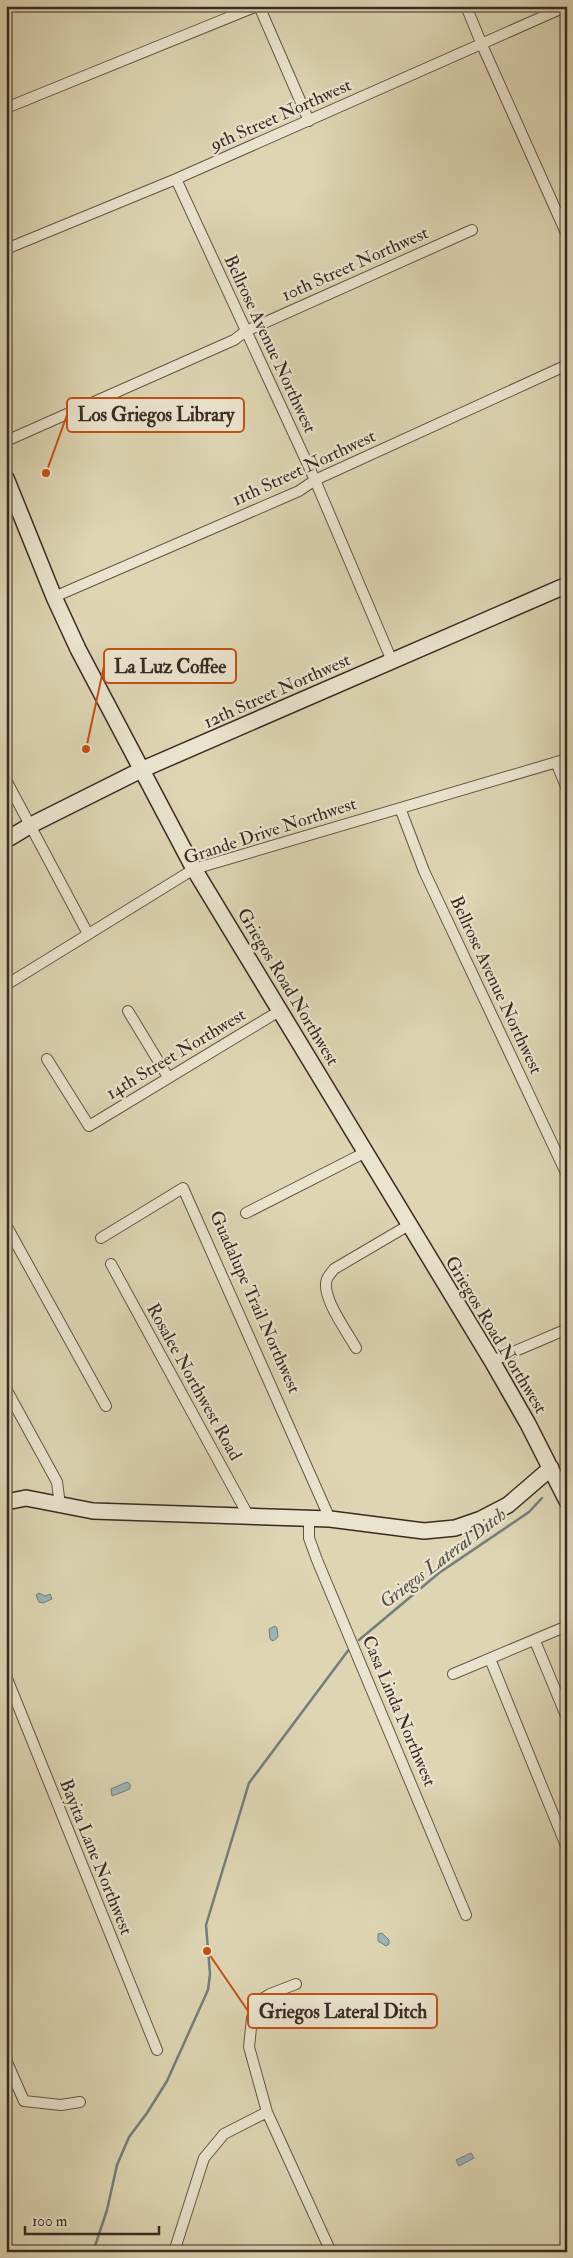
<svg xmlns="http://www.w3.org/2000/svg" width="573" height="2258" font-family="'IM FELL Double Pica',serif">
<rect width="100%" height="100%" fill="#ded5b3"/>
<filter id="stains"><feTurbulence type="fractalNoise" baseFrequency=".004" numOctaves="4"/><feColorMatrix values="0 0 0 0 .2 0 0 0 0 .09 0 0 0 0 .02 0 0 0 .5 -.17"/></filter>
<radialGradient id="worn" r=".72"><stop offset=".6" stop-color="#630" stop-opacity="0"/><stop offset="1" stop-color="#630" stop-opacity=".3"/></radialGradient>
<path fill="#9ab5b9" stroke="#747d7d" d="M39 1593 45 1596 50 1594 52 1599 43 1603 39 1602 36 1595Z
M275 1626 277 1628 278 1637 273 1641 270 1639 269 1629Z
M127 1782 130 1784V1789L112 1796 111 1789Z
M382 1933 389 1940V1944L386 1946 378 1941V1934Z
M471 2153 474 2158 459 2166 456 2160Z"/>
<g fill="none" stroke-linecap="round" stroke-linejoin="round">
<path stroke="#747d7d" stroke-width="2.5" d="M565 1469 567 1465
M359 1640 439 1573 529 1512 542 1498
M93 2252 107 2210 117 2165 129 2137 147 2113 167 2081 208 1990 210 1974 206 1925 249 1783 350 1648"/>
<g stroke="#635547" stroke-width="12">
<path id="street" d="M259 6 309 121
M466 6 482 45 567 235
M6 108 257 6
M176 179 315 480 392 661
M6 249 176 179 567 6
M6 441 234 340 246 331 472 230
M54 597 299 491 315 480 567 365
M556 762 567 789
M6 780 88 934
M400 808 424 871 567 1175
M6 985 194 869 567 759
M128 1011 168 1077
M47 1059 89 1126 281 1010
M246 1213 366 1152
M6 1225 106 1406
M101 1238 183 1188 330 1519
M111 1264 249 1517
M356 1348C348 1333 320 1296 327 1279 328 1276 332 1272 334 1269L409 1225
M492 1361 567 1329
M6 1389 57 1482 60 1505
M309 1518V1538L317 1560 466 1915
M535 1641 567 1718
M490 1659 567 1848
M453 1674 567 1626
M6 1676 157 2050
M296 1984 270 1994 257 2002 252 2018 249 2047 267 2112 331 2252
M6 2060 24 2101 61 2105 80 2102
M174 2252 204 2158 224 2134 267 2112"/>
</g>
<g stroke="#3a2a23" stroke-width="18">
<path id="secondary" d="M6 478 54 597 78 649 194 869 492 1361 528 1424 567 1501
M6 840 31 825 141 770 567 585
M6 1502 26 1498 93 1511 330 1519 424 1531 455 1528 481 1519 508 1505 551 1468"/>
</g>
<use href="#street" stroke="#eae4ce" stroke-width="10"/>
<use href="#secondary" stroke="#eae4ce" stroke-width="15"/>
</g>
<g text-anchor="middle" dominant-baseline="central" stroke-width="4.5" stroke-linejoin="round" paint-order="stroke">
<g font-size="18" fill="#3a2a23" stroke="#eae4ce">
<text transform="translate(281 115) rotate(-24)">9th Street Northwest</text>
<text transform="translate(355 264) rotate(-24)">10th Street Northwest</text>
<text transform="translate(270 344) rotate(65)">Bellrose Avenue Northwest</text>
<text transform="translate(304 468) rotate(-25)">11th Street Northwest</text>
<text transform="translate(277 691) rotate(-24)">12th Street Northwest</text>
<text transform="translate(270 831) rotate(-18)">Grande Drive Northwest</text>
<text transform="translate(496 985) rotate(65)">Bellrose Avenue Northwest</text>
<text transform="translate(288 987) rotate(59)">Griegos Road Northwest</text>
<text transform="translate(176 1054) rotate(-31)">14th Street Northwest</text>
<text transform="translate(255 1302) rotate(66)">Guadalupe Trail Northwest</text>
<text transform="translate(496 1335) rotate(59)">Griegos Road Northwest</text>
<text transform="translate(194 1382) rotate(61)">Rosalee Northwest Road</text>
<text transform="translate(399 1711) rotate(67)">Casa Linda Northwest</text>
<text transform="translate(96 1857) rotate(68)">Bayita Lane Northwest</text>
</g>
<g font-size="19" font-style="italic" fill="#524d48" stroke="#eae4ce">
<text transform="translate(443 1558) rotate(-37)">Griegos Lateral Ditch</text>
</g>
</g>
<path fill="none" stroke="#c55011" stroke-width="2" d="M46 473L67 415M86 749L104 666M207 1951L248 2011"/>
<g fill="#c55011" stroke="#eae4ce" stroke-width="2">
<circle cx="46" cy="473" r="5"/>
<circle cx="86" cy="749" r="5"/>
<circle cx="207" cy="1951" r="5"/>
</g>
<g fill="#eae4ce" stroke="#c55011" stroke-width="2">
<rect x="67" y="398" width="177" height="34" rx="5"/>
<rect x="104" y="649" width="132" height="34" rx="5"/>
<rect x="248" y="1994" width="189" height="34" rx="5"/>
</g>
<g font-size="19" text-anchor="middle" font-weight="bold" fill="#3a2a23">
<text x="156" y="421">Los Griegos Library</text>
<text x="170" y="673">La Luz Coffee</text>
<text x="343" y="2018">Griegos Lateral Ditch</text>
</g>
<rect width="573" height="2258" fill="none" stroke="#ded5b3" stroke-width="25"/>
<rect x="8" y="8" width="558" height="2243" fill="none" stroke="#3a2a23" stroke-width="2.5"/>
<rect x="12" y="12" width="548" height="2233" fill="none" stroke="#3a2a23"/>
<path d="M25 2226v8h134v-8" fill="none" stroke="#3a2a23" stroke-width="2.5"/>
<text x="32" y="2226" font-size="15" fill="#3a2a23" stroke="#eae4ce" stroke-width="4" paint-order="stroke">100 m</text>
<rect width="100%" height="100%" filter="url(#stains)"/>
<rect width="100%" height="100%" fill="url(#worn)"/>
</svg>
